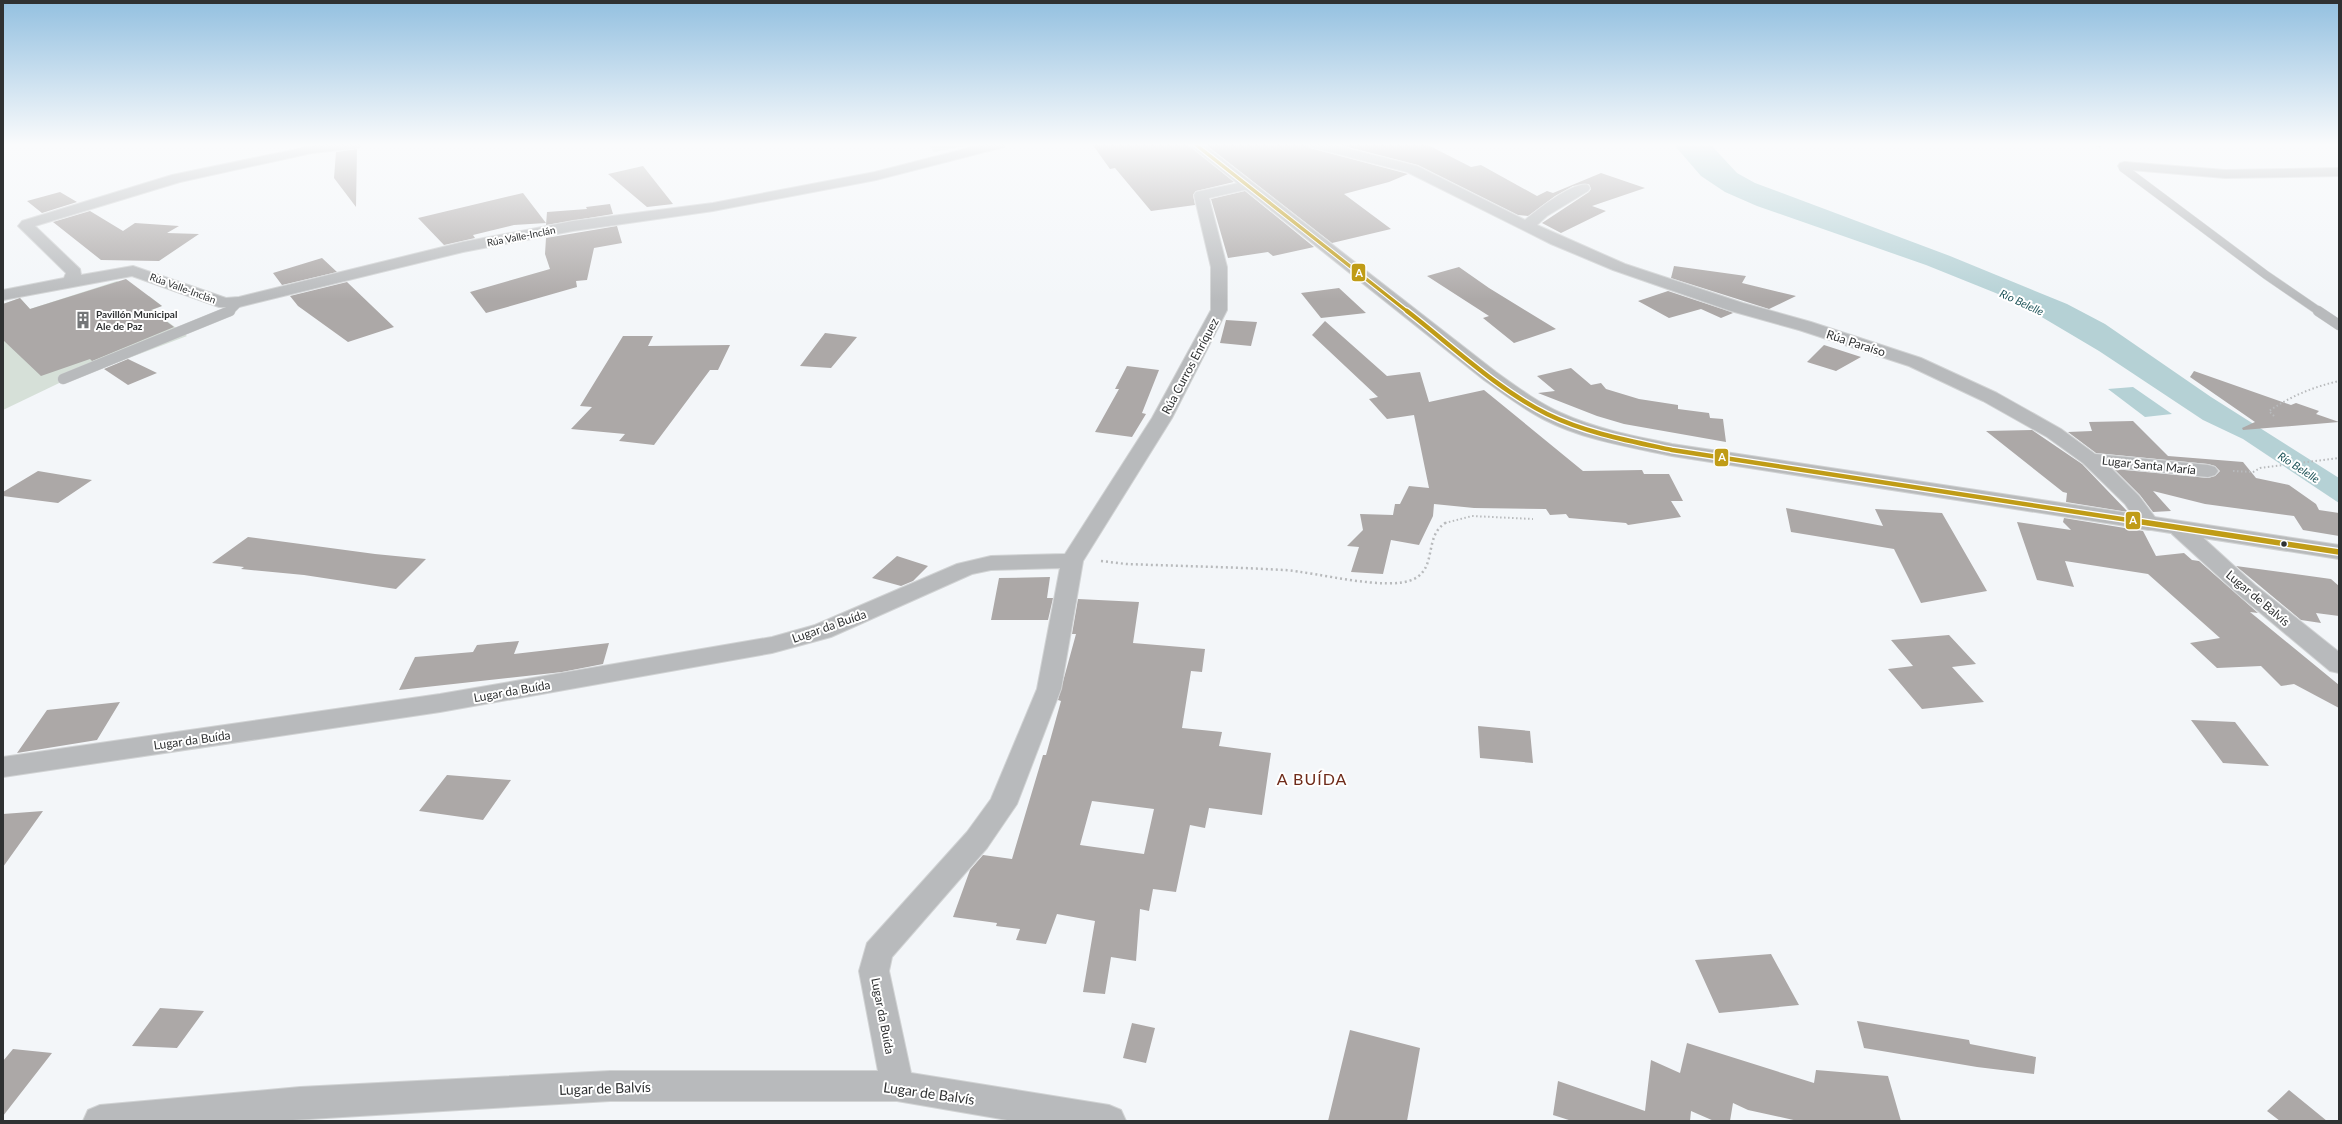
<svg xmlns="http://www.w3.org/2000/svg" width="2342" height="1124" font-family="Lato,sans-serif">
<rect width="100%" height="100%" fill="#f3f6f9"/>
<path fill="#d6e0d8" d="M928 144H974L934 152Z
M117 281 140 300 149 296 162 306 152 310 187 336 100 369 78 374 3 410V304L20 298 30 309Z"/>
<path fill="#b5d1d5" d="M1667 144H1710L1737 173 1755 183 1950 256 2067 304 2105 324 2211 397 2339 478V503L2243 439 2203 420 2099 351 2013 300 1926 265 1757 206 1725 192 1701 176 1675 146Z
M2133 387 2172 414 2145 417 2108 389Z"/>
<path fill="#aca8a7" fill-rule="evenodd" d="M1092 144H1187L1234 182 1196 191 1193 195 1195 205 1151 211 1115 168 1110 169Z
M1205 144H1307L1310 148 1408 174 1389 182 1344 194 1391 229 1332 243Z
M1336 144H1426L1471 167 1481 165 1537 196 1547 191 1553 193 1601 173 1645 188 1592 206 1606 211 1561 233 1542 223 1589 192 1591 189 1589 184 1573 186 1555 196 1528 216 1518 215 1418 165Z
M357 149 356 207 334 178 336 152Z
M643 166 673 204 647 207 608 174Z
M1245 191 1314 247 1273 256 1268 252 1228 258 1211 199Z
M60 192 77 202 42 213 27 201Z
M523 193 546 223 514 225 473 235 475 238 444 245 418 218Z
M610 204 613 214 546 225 547 212 587 209 586 207Z
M90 211 123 231 135 223 179 226 167 233 199 234 159 261 101 260 53 222Z
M617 226 622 243 594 248 587 280 576 281 577 287 486 313 470 292 550 269 545 254 546 238Z
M322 258 337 272 282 285 273 273Z
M1674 266 1746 276 1742 283 1796 296 1769 309 1671 278Z
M1459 267 1489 288 1556 329 1514 343 1483 318 1489 316 1427 276Z
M126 279 162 306 151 310 174 327 92 361 90 359 41 376 3 340V304L20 298 30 309Z
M347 282 394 327 348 342 298 306 290 296Z
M1339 288 1366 313 1321 318 1301 293Z
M1668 291 1731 312 1733 313 1721 318 1701 309 1669 318 1638 301Z
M1226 320 1257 322 1251 346 1220 343Z
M1325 321 1387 376 1420 372 1429 402 1484 390 1583 471 1642 470 1644 474H1669L1683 501H1671L1681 517 1628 525 1626 523 1569 518 1566 514 1550 515 1546 509 1474 508 1434 504 1433 516 1419 545 1391 540 1383 574 1351 572 1359 547 1347 546 1363 530 1360 514 1393 515 1395 504H1400L1409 486 1429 488 1414 415 1387 419 1369 399 1378 397 1312 335Z
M825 333 857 337 831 368 800 366Z
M623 336H653L648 346 730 345 718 370H710L654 445 619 441 625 434 571 429 592 407 580 406Z
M1824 345 1861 357 1836 371 1807 362Z
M128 359 157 373 128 385 104 369Z
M1127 366 1159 370 1142 413 1146 414 1132 437 1095 432 1119 389H1115Z
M1571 368 1591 385 1601 383 1606 389 1639 399 1678 405V409L1709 413 1710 418 1723 419 1726 442 1624 424 1597 416 1538 393 1555 391 1537 376Z
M2194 371 2291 405 2296 403 2319 411 2316 414 2339 422 2243 430 2242 428 2255 422 2190 377Z
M2133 421 2168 456 2243 462 2256 478 2289 485 2316 504 2319 510 2339 513V536L2303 530 2294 516 2205 504 2153 491 2171 511 2153 512 2140 495 2114 469 2208 478 2215 476 2220 471 2215 466 2208 464 2096 453 2068 432 2092 431 2089 422Z
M2032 430 2082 464 2128 512 2066 502 2067 493 2063 492 1986 431Z
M38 471 92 480 58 503 3 496V492Z
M1786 508 1883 526 1875 509 1942 513 1987 591 1921 603 1894 549 1791 532Z
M2064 518 2143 531 2156 556 2184 553 2192 560 2199 561 2258 613 2250 612 2339 685V708L2294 684 2281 686 2261 666 2217 668 2190 643 2220 638 2148 574 2065 561 2074 587 2037 580 2017 522 2071 530 2063 522Z
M248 537 375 554 426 559 396 589 304 575 241 569 244 567 212 563Z
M897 556 928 566 913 581 901 586 872 578Z
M2236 566 2331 579 2339 586V616L2316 613 2321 623 2301 620Z
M1050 577 1047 598H1053L1048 620H991L999 578Z
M1078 599 1139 602 1133 643 1205 649 1202 672 1191 671 1182 728 1222 732 1219 746 1271 753 1262 815 1209 808 1205 828 1190 825 1176 892 1153 889 1149 911 1140 909 1136 961 1111 957 1105 994 1083 992 1095 921 1057 914 1046 944 1016 940 1020 929 996 926 997 923 953 917 970 870 983 855 1012 859 1043 755H1046L1061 701 1058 700 1076 634H1072ZM1092 801 1154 809 1144 854 1080 845Z
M1949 635 1976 664 1952 667 1984 702 1922 709 1888 669 1913 666 1891 640Z
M519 641 514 654 609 643 603 664 562 672 399 690 415 657 473 652 477 645Z
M120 702 97 740 17 753 47 710Z
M2191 720 2235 722 2269 766 2223 763Z
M1478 726 1530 731 1533 763 1480 758Z
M447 775 511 780 483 820 419 811Z
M43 811 3 867V814Z
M1771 954 1799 1005 1719 1013 1695 960Z
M160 1008 204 1011 177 1048 132 1046Z
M1857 1021 1969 1040 1970 1044 2036 1057 2034 1074 1977 1067 1864 1048Z
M1132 1023 1155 1028 1146 1063 1123 1058Z
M1350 1030 1420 1048 1407 1121H1328Z
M1687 1043 1814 1083 1816 1070 1888 1076 1901 1121H1798L1748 1110 1733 1103 1730 1121H1714L1691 1111 1690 1121H1572L1553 1115 1558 1081 1645 1111 1651 1060 1680 1073Z
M13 1049 52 1053 3 1116V1061Z
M2289 1090 2327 1121H2280L2267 1111Z"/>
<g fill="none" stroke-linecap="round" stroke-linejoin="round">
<g stroke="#d1d3d4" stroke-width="9">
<path id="service-far1" d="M2125 166 2123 168 2266 275 2320 312
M229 312 239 302"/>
</g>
<g stroke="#d1d3d4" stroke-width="11">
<path id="service" d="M2318 311 2339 325
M63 379 230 311"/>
</g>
<g stroke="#d1d3d4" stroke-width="2">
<path id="minor" d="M322 144H364L357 148 312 153 180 182 35 226 80 269 81 275 133 266 226 298 239 297 463 242 573 221 713 203 875 172 984 144H1006L1004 147 876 180 713 211 573 231 463 252 239 307H219L132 276 3 300V290L64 278 66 273 21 229 18 226 22 221 172 175Z
M1308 144H1330L1417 166 1525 220C1537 210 1574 181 1588 185L1590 188 1588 191 1547 216 1537 225 1625 264 1743 303 1811 322 1921 358 1997 393 2061 429 2095 454 2208 465 2215 467 2218 471 2215 475 2208 477 2110 467 2139 496 2160 524 2156 529 2149 530 2142 529 2125 504 2083 463 2047 437 1983 401 1909 366 1799 330 1731 311 1613 270 1551 244 1407 172 1310 147Z
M2125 162 2225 170 2339 168V176L2225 178 2120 169 2118 166 2120 163Z
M1248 181 1255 185 1253 188 1209 198 1227 267V310L1172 418 1083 561 1061 689 1017 804 987 848 892 957 889 971 911 1073 1109 1105 1121 1110 1126 1121H1013L897 1101H610L276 1121H83L88 1110 100 1105 300 1087 610 1071H878L859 971 867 943 967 832 991 799 1037 689 1060 568 991 570 972 574 831 637 772 653 440 712 3 777V757L440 694 772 637 815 625 957 564 991 556 1065 554 1152 418 1211 310V267L1194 195 1196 192Z
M2180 523 2188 524 2255 585 2339 652V673L2330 671 2239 595 2172 534 2169 529 2172 524Z"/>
</g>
<g stroke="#d1d3d4" stroke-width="2">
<path id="secondary" d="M1188 144H1203L1496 372C1517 387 1537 402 1561 413 1596 429 1634 436 1672 444L2339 545V559L1672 456C1630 447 1584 440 1545 420 1523 409 1504 394 1484 380Z"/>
</g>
<path stroke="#b8babc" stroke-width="1.5" stroke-dasharray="1.5 2" stroke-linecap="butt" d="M2085 144 2102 147"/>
<path stroke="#b8babc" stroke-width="2" stroke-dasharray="1.5 2.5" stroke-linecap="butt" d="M2274 416 2269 411C2291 396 2313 387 2339 381
M2233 471 2253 472 2260 468 2339 458
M1445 523 1472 516 1533 519"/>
<path stroke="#b8babc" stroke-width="2.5" stroke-dasharray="2 3" stroke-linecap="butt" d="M1101 561 1126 564C1179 566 1232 567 1284 570 1316 572 1388 592 1414 579 1438 567 1423 535 1447 522"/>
<use href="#service-far1" stroke="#b8babc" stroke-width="8"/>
<use href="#service" stroke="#b8babc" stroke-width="10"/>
<use href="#minor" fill="#b8babc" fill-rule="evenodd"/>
<use href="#secondary" fill="#b8babb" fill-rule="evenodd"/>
<g stroke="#fff" stroke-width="5.5">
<path id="bus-1-far2" d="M1195 144 1408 312"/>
</g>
<g stroke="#fff" stroke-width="7">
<path id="bus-1-far1" d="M1407 311C1451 345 1497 389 1547 414 1586 433 1630 441 1672 450L2148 523"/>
</g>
<g stroke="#fff" stroke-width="8">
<path id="bus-1" d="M2142 522 2339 552"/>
</g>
<use href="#bus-1-far2" stroke="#c09c16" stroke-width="3.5"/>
<use href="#bus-1-far1" stroke="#c09c16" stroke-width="4.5"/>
<use href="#bus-1" stroke="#c09c16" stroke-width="5.5"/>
</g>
<linearGradient id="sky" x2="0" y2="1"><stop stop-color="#93c0e0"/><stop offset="0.48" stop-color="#fafbfc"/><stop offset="1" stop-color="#fafbfc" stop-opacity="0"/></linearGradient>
<rect width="2342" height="301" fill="url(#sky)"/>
<defs>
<g id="building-bare" transform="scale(1.38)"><path d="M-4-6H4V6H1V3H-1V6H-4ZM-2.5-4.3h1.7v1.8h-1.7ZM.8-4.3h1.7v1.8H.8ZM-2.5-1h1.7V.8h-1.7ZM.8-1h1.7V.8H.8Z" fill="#747678" stroke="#fff" stroke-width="2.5" paint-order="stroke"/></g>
</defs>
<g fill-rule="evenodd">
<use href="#building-bare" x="83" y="320"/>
</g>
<circle fill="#2f3132" stroke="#fff" stroke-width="1.5" cx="2284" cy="544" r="3.5"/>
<g text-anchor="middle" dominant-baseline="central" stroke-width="4" stroke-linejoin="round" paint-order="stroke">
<g font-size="10" fill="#2f3132" stroke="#fff">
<text transform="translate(521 236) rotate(-11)">Rúa Valle-Inclán</text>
<text transform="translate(183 288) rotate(20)">Rúa Valle-Inclán</text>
</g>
<g font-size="10" font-weight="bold" fill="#2f3132" stroke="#fff" text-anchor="start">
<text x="96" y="314">Pavillón Municipal<tspan x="96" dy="12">Ale de Paz</tspan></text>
</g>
<g font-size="11" font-style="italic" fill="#1c5257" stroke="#fff">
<text transform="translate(2022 302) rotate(25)">Río Belelle</text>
<text transform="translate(2299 467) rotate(33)">Río Belelle</text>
</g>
<g font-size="12" fill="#2f3132" stroke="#fff">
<text transform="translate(1856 343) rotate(18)">Rúa Paraíso</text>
<text transform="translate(1190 366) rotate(-62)">Rúa Curros Enríquez</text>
<text transform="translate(2149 465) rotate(6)">Lugar Santa María</text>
<text transform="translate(2258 598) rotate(40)">Lugar de Balvís</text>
<text transform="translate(829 626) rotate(-19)">Lugar da Buída</text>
<text transform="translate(512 691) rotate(-10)">Lugar da Buída</text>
<text transform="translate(192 740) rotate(-8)">Lugar da Buída</text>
<text transform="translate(883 1016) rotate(79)">Lugar da Buída</text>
</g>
<g font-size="14" fill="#2f3132" stroke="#fff">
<text transform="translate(605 1088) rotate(-2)">Lugar de Balvís</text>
<text transform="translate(929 1093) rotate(8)">Lugar de Balvís</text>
</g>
<g font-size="16" letter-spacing="1" fill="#6f2c1b" stroke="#fff">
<text x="1312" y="778">A BUÍDA</text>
</g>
</g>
<g stroke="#fff" stroke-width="1.5">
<rect x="1351" y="263" width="15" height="19" rx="4" fill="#c09c16"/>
<rect x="1714" y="448" width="15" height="19" rx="4" fill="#c09c16"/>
<rect x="2125" y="511" width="16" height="19" rx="4" fill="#c09c16"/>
</g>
<g font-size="11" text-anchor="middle" font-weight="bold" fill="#fff">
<text x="1359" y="277">A</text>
<text x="1722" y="461">A</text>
<text x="2133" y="524">A</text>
</g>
<rect width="2342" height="1124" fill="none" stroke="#2f3132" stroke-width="8"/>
</svg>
